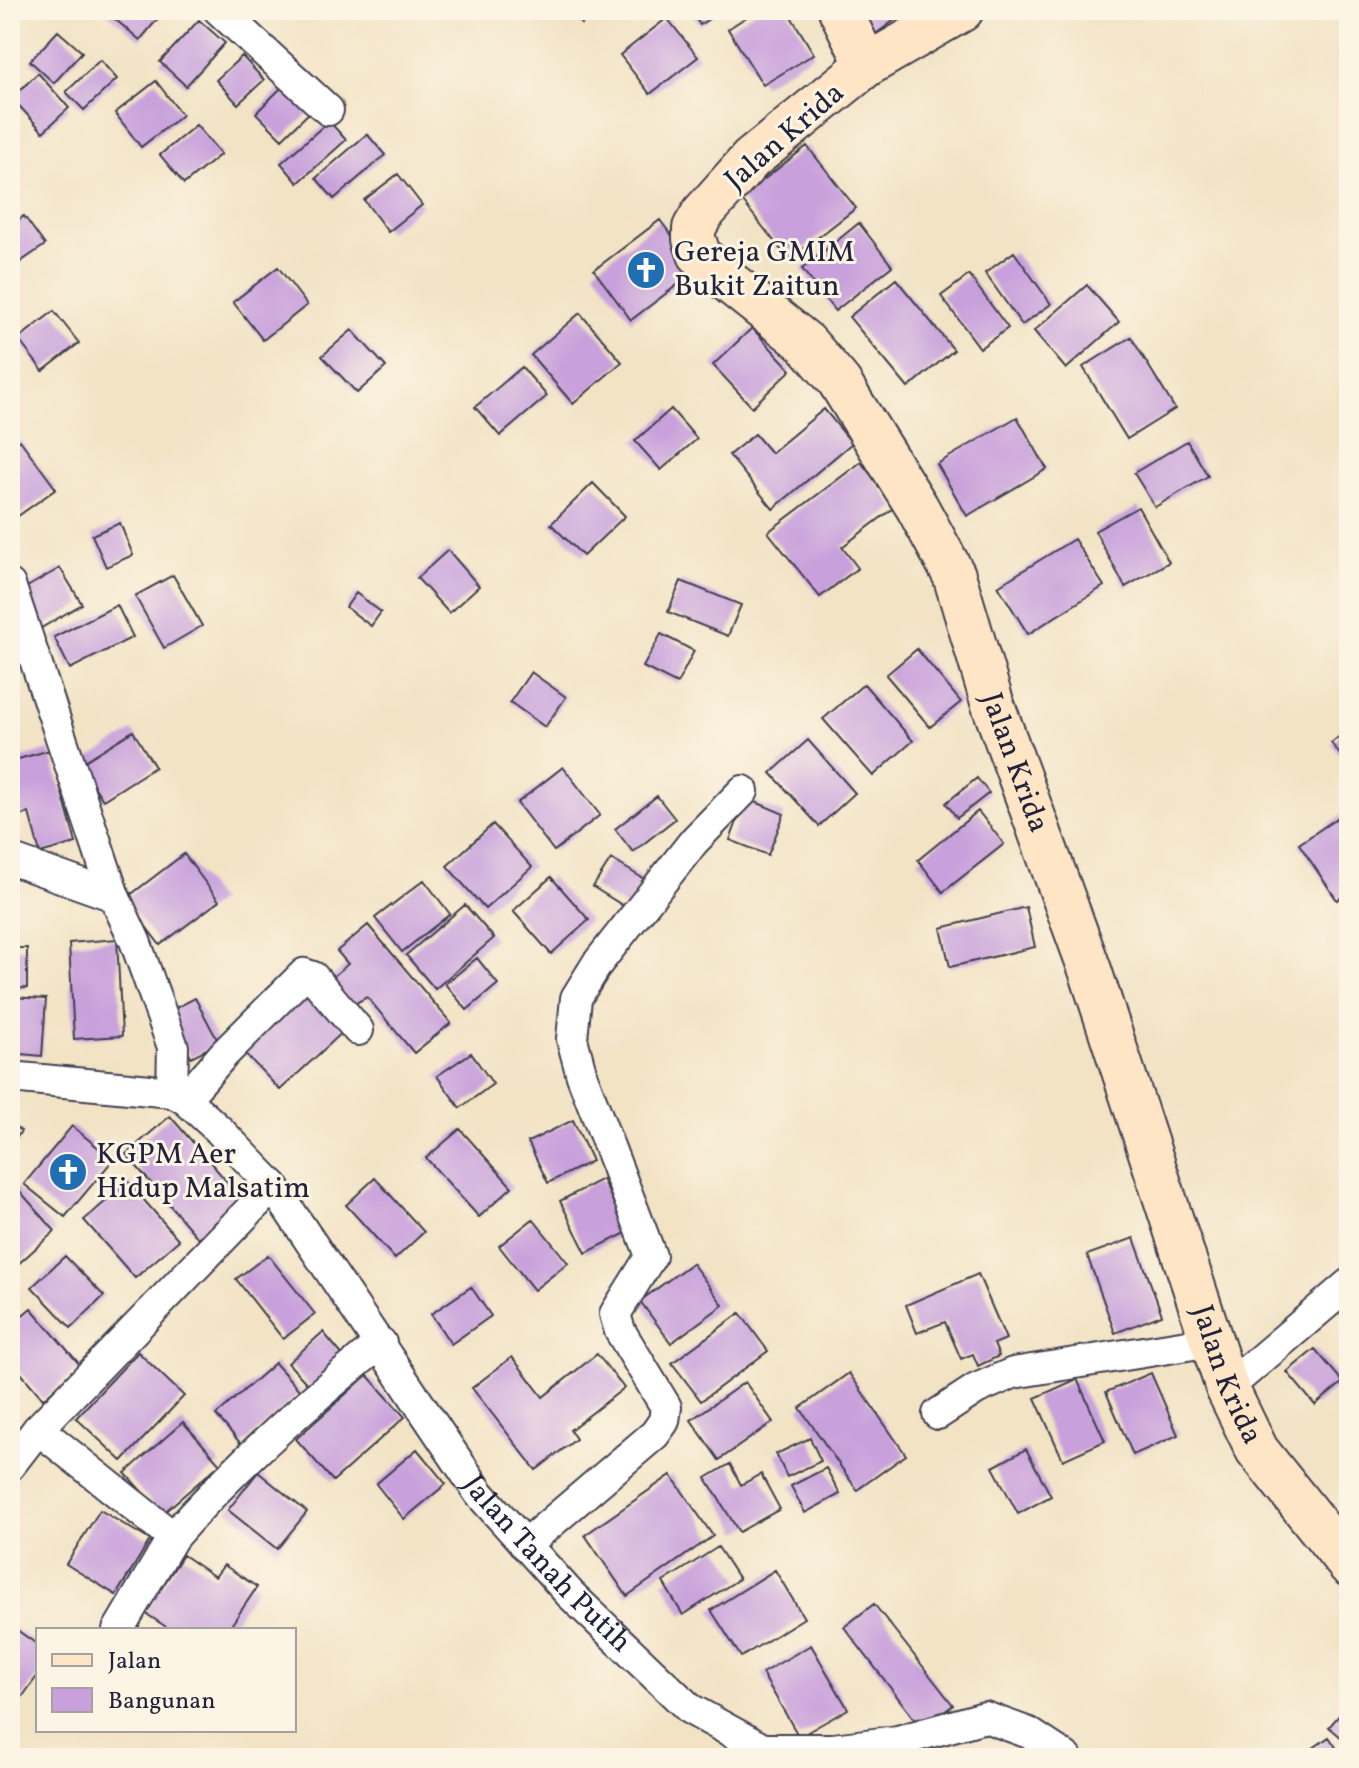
<svg xmlns="http://www.w3.org/2000/svg" width="1359" height="1768" font-family="Vollkorn,serif">
<rect width="100%" height="100%" fill="#fcf5e5"/>
<filter id="ink" filterUnits="userSpaceOnUse"><feTurbulence type="fractalNoise" baseFrequency=".0125" numOctaves="2"/><feDisplacementMap in="SourceGraphic" scale="16" xChannelSelector="R" yChannelSelector="G"/><feConvolveMatrix kernelMatrix="1 2 1 2 8 2 1 2 1" color-interpolation-filters="sRGB"/></filter>
<filter id="wash" filterUnits="userSpaceOnUse"><feTurbulence type="fractalNoise" baseFrequency=".006" numOctaves="4" result="noise"/><feDisplacementMap in="SourceGraphic" scale="32" xChannelSelector="R" yChannelSelector="G"/><feGaussianBlur stdDeviation="1.8" result="paint"/><feColorMatrix in="noise" values="0 0 0 0 0 0 0 0 0 0 0 0 0 0 0 0 0 1.4 0 .05"/><feComposite in="paint" operator="in"/></filter>
<g filter="url(#wash)">
<rect width="100%" height="100%" fill="#f2e3c5"/>
<g id="blocks">
<path fill="#c8a0db" d="M104 10H165L140 40Z
M571 10H601L581 24Z
M690 10H721L700 25Z
M757 10H787L814 54 763 85 728 29Z
M850 10H908L865 42Z
M667 18 698 57 650 94 620 55Z
M199 20 225 43 186 86 160 62Z
M58 31 82 52 54 83 30 61Z
M242 56 264 80 238 104 216 80Z
M100 60 117 79 84 110 66 92Z
M38 73 69 108 43 132 12 98Z
M156 81 182 115 141 147 115 113Z
M286 83 313 109 282 139 256 113Z
M329 121 346 140 298 183 281 163Z
M196 125 221 154 184 184 160 155Z
M367 134 385 155 334 199 316 178Z
M807 146 856 208 789 260 740 198Z
M398 174 422 205 388 232 364 200Z
M24 216 45 245 10 269V226Z
M660 220 697 270 631 320 594 270Z
M859 223 892 266 835 311 802 269Z
M1014 252 1051 304 1022 325 985 273Z
M278 267 307 305 263 340 233 302Z
M969 275 1008 328 980 348 941 296Z
M896 279 954 350 908 388 849 317Z
M1087 285 1119 322 1066 369 1034 331Z
M54 311 79 343 43 371 18 339Z
M580 313 622 362 573 404 531 355Z
M752 328 791 370 752 407 713 365Z
M352 330 386 367 357 393 322 356Z
M1131 337 1175 409 1127 439 1083 367Z
M522 367 547 396 500 436 475 407Z
M671 409 697 439 661 470 635 441Z
M824 409 852 443 773 509 729 455 755 434 771 453Z
M1017 417 1047 469 967 516 937 464Z
M20 440 56 489 18 516 10 504V447Z
M1187 441 1208 476 1155 507 1134 473Z
M861 462 895 507 842 547 858 568 820 597 768 532Z
M593 483 625 516 583 556 551 524Z
M1138 507 1169 562 1125 587 1095 531Z
M120 523 133 555 106 567 92 535Z
M1074 539 1104 586 1028 634 998 586Z
M448 550 479 586 449 613 417 578Z
M60 568 82 604 36 631 15 594Z
M173 575 202 626 164 648 135 596Z
M681 581 741 605 728 636 668 612Z
M356 593 381 612 371 626 346 607Z
M117 605 133 637 70 669 54 637Z
M661 634 694 651 677 684 643 667Z
M917 649 961 702 930 727 886 675Z
M531 672 566 697 545 727 510 702Z
M864 684 913 741 873 776 823 719Z
M1349 729V766L1331 743Z
M133 731 155 767 103 800 80 764Z
M808 740 855 793 819 826 771 773Z
M50 750 76 843 40 853 29 813 10 819V766L16 764 15 760Z
M563 767 600 815 554 851 517 803Z
M977 778 989 793 957 818 946 803Z
M657 796 675 819 633 852 615 829Z
M746 798 784 814 768 855 730 840Z
M1349 810V892L1337 900 1299 844Z
M978 811 1004 844 943 892 918 860Z
M493 824 532 867 485 909 447 866Z
M184 854 219 901 160 945 125 899Z
M611 859 644 879 627 908 593 887Z
M551 877 589 920 551 954 513 911Z
M424 880 450 914 402 952 375 918Z
M465 905 494 938 435 989 406 955Z
M1026 907 1035 947 950 967 941 928Z
M368 925 451 1023 414 1053 367 997 352 1005 329 980 348 964 337 951Z
M117 939 122 1036 74 1039 69 943Z
M10 948H27V988L10 989Z
M477 958 498 984 467 1010 445 984Z
M303 985 345 1030 280 1090 238 1046Z
M10 997 46 999 42 1056 10 1053Z
M195 998 219 1043 191 1057 168 1012Z
M471 1053 493 1084 460 1108 437 1076Z
M170 1116 242 1199 198 1238 126 1154Z
M573 1120 592 1161 548 1183 528 1142Z
M10 1124 21 1131 10 1148Z
M72 1126 113 1160 65 1217 24 1184Z
M460 1129 512 1187 479 1217 426 1158Z
M375 1178 424 1232 395 1259 346 1205Z
M602 1179 628 1232 586 1253 560 1201Z
M128 1182 179 1240 135 1278 84 1220Z
M17 1188 55 1231 16 1266 10 1259V1194Z
M533 1219 568 1263 534 1290 499 1246Z
M1134 1238 1162 1315 1115 1333 1087 1255Z
M268 1255 315 1314 283 1339 236 1279Z
M65 1256 104 1296 71 1328 32 1287Z
M692 1263 723 1305 671 1343 640 1301Z
M978 1274 1006 1339 994 1344 999 1356 978 1366 973 1354 961 1359 945 1322 917 1333 906 1305Z
M471 1287 491 1316 451 1344 431 1314Z
M31 1308 81 1366 43 1399 14 1365 10 1369V1326Z
M740 1313 768 1351 701 1401 672 1363Z
M323 1332 344 1357 310 1387 288 1363Z
M1315 1349 1343 1382 1315 1405 1287 1372Z
M138 1352 184 1396 122 1461 76 1418Z
M597 1354 624 1388 570 1430 576 1439 536 1470 472 1388 512 1357 543 1397Z
M275 1363 301 1392 242 1445 216 1415Z
M849 1373 906 1455 857 1490 800 1408Z
M1151 1373 1178 1435 1133 1455 1106 1392Z
M367 1375 405 1417 333 1481 296 1439Z
M1077 1379 1105 1441 1063 1460 1035 1398Z
M745 1382 773 1422 719 1460 691 1420Z
M183 1422 220 1464 162 1514 125 1473Z
M810 1438 821 1461 787 1477 776 1454Z
M417 1449 446 1484 404 1519 376 1484Z
M1026 1449 1051 1496 1018 1514 993 1467Z
M730 1464 741 1485 761 1474 780 1509 739 1532 706 1478Z
M826 1468 840 1494 805 1513 791 1486Z
M258 1472 307 1512 277 1549 228 1510Z
M671 1475 713 1536 627 1596 585 1535Z
M100 1510 150 1540 116 1595 66 1564Z
M718 1547 739 1579 683 1615 663 1582Z
M183 1555 215 1577 224 1565 257 1587 228 1630H171L145 1613Z
M775 1570 804 1618 741 1657 711 1610Z
M874 1604 953 1705 922 1729 844 1627Z
M10 1625 38 1645V1675L10 1714Z
M811 1645 848 1709 799 1737 762 1673Z
M1349 1704V1744L1329 1727Z
M1329 1737 1343 1758H1299Z"/>
</g>
</g>
<g filter="url(#ink)">
<use href="#blocks" fill-opacity="0" stroke="#413f50" stroke-width="2"/>
<g fill="none" stroke-linecap="round" stroke-linejoin="round">
<g stroke="#413f50" stroke-width="34">
<g id="street">
<path d="M219 10 328 110"/>
<path d="M10 585 114 896"/>
<path id="s1" d="M10 859 114 896 135 941 173 1047 172 1092 185 1099 219 1130 273 1186 479 1493 570 1594 690 1709 763 1749H833L898 1741 985 1717 1029 1733 1067 1758"/>
<path d="M10 1077 172 1092"/>
<path d="M185 1099 224 1054 304 974 313 977 358 1030"/>
<path d="M273 1186 38 1429 173 1537C236 1465 306 1403 381 1343"/>
<path d="M1227 1388 1349 1284"/>
<path d="M938 1414 976 1389 1013 1373 1212 1341"/>
<path d="M10 1465 38 1429"/>
<path d="M525 1545 655 1434 664 1421 666 1407 620 1331 615 1314 651 1256 582 1076 572 1039 576 998 597 964 694 841 743 791"/>
<path d="M118 1630 173 1537"/>
</g>
</g>
<g stroke="#413f50" stroke-width="46">
<g id="secondary">
<path d="M840 10 867 65"/>
<path id="s2" d="M962 10 867 65 751 159 703 213 694 228V239L699 254 714 270 806 343 838 380 917 507 954 575 992 702 1090 970 1227 1388 1257 1450 1349 1565"/>
</g>
</g>
<use href="#street" stroke="#fff" stroke-width="30"/>
<use href="#secondary" stroke="#fee5c5" stroke-width="42"/>
</g>
</g>
<defs>
<g id="church-disc" transform="scale(2)"><circle r="9.5" fill="#1f6fb2" stroke="#fcf5e5"/><path d="M-1.2-6h2.4v3.5h3.3v2.4h-3.3V6h-2.4V-.1h-3.3v-2.4h3.3Z" fill="#fff"/></g>
</defs>
<g fill-rule="evenodd">
<use href="#church-disc" x="646" y="270"/>
<use href="#church-disc" x="68" y="1172"/>
</g>
<g text-anchor="middle" dominant-baseline="central" stroke-width="6" stroke-linejoin="round" paint-order="stroke">
<g font-size="30" fill="#22223b" stroke="#fcf5e5">
<text transform="translate(785 137) rotate(-41)">Jalan Krida</text>
<text stroke="none"><textPath href="#s2" startOffset="988">Jalan Krida</textPath></text>
<text stroke="none"><textPath href="#s2" startOffset="1636">Jalan Krida</textPath></text>
<text stroke="none"><textPath href="#s1" startOffset="924">Jalan Tanah Putih</textPath></text>
</g>
<g font-size="30" fill="#22223b" stroke="#fcf5e5" text-anchor="start">
<text x="674" y="253">Gereja GMIM<tspan x="674" dy="34">Bukit Zaitun</tspan></text>
<text x="96" y="1155">KGPM Aer<tspan x="96" dy="34">Hidup Malsatim</tspan></text>
</g>
</g>
<rect width="1359" height="1768" fill="none" stroke="#fcf5e5" stroke-width="40"/>
<rect x="36" y="1628" width="260" height="104" fill="#fcf5e5" stroke="#a5a1a1" stroke-width="2"/>
<rect x="52" y="1654" width="40" height="12" fill="#fee5c5" stroke="#a5a1a1" stroke-width="2"/>
<text x="108" y="1668" font-size="24" fill="#22223b">Jalan</text>
<rect x="52" y="1688" width="40" height="24" fill="#c8a0db" stroke="#a5a1a1" stroke-width="2"/>
<text x="108" y="1708" font-size="24" fill="#22223b">Bangunan</text>
</svg>
